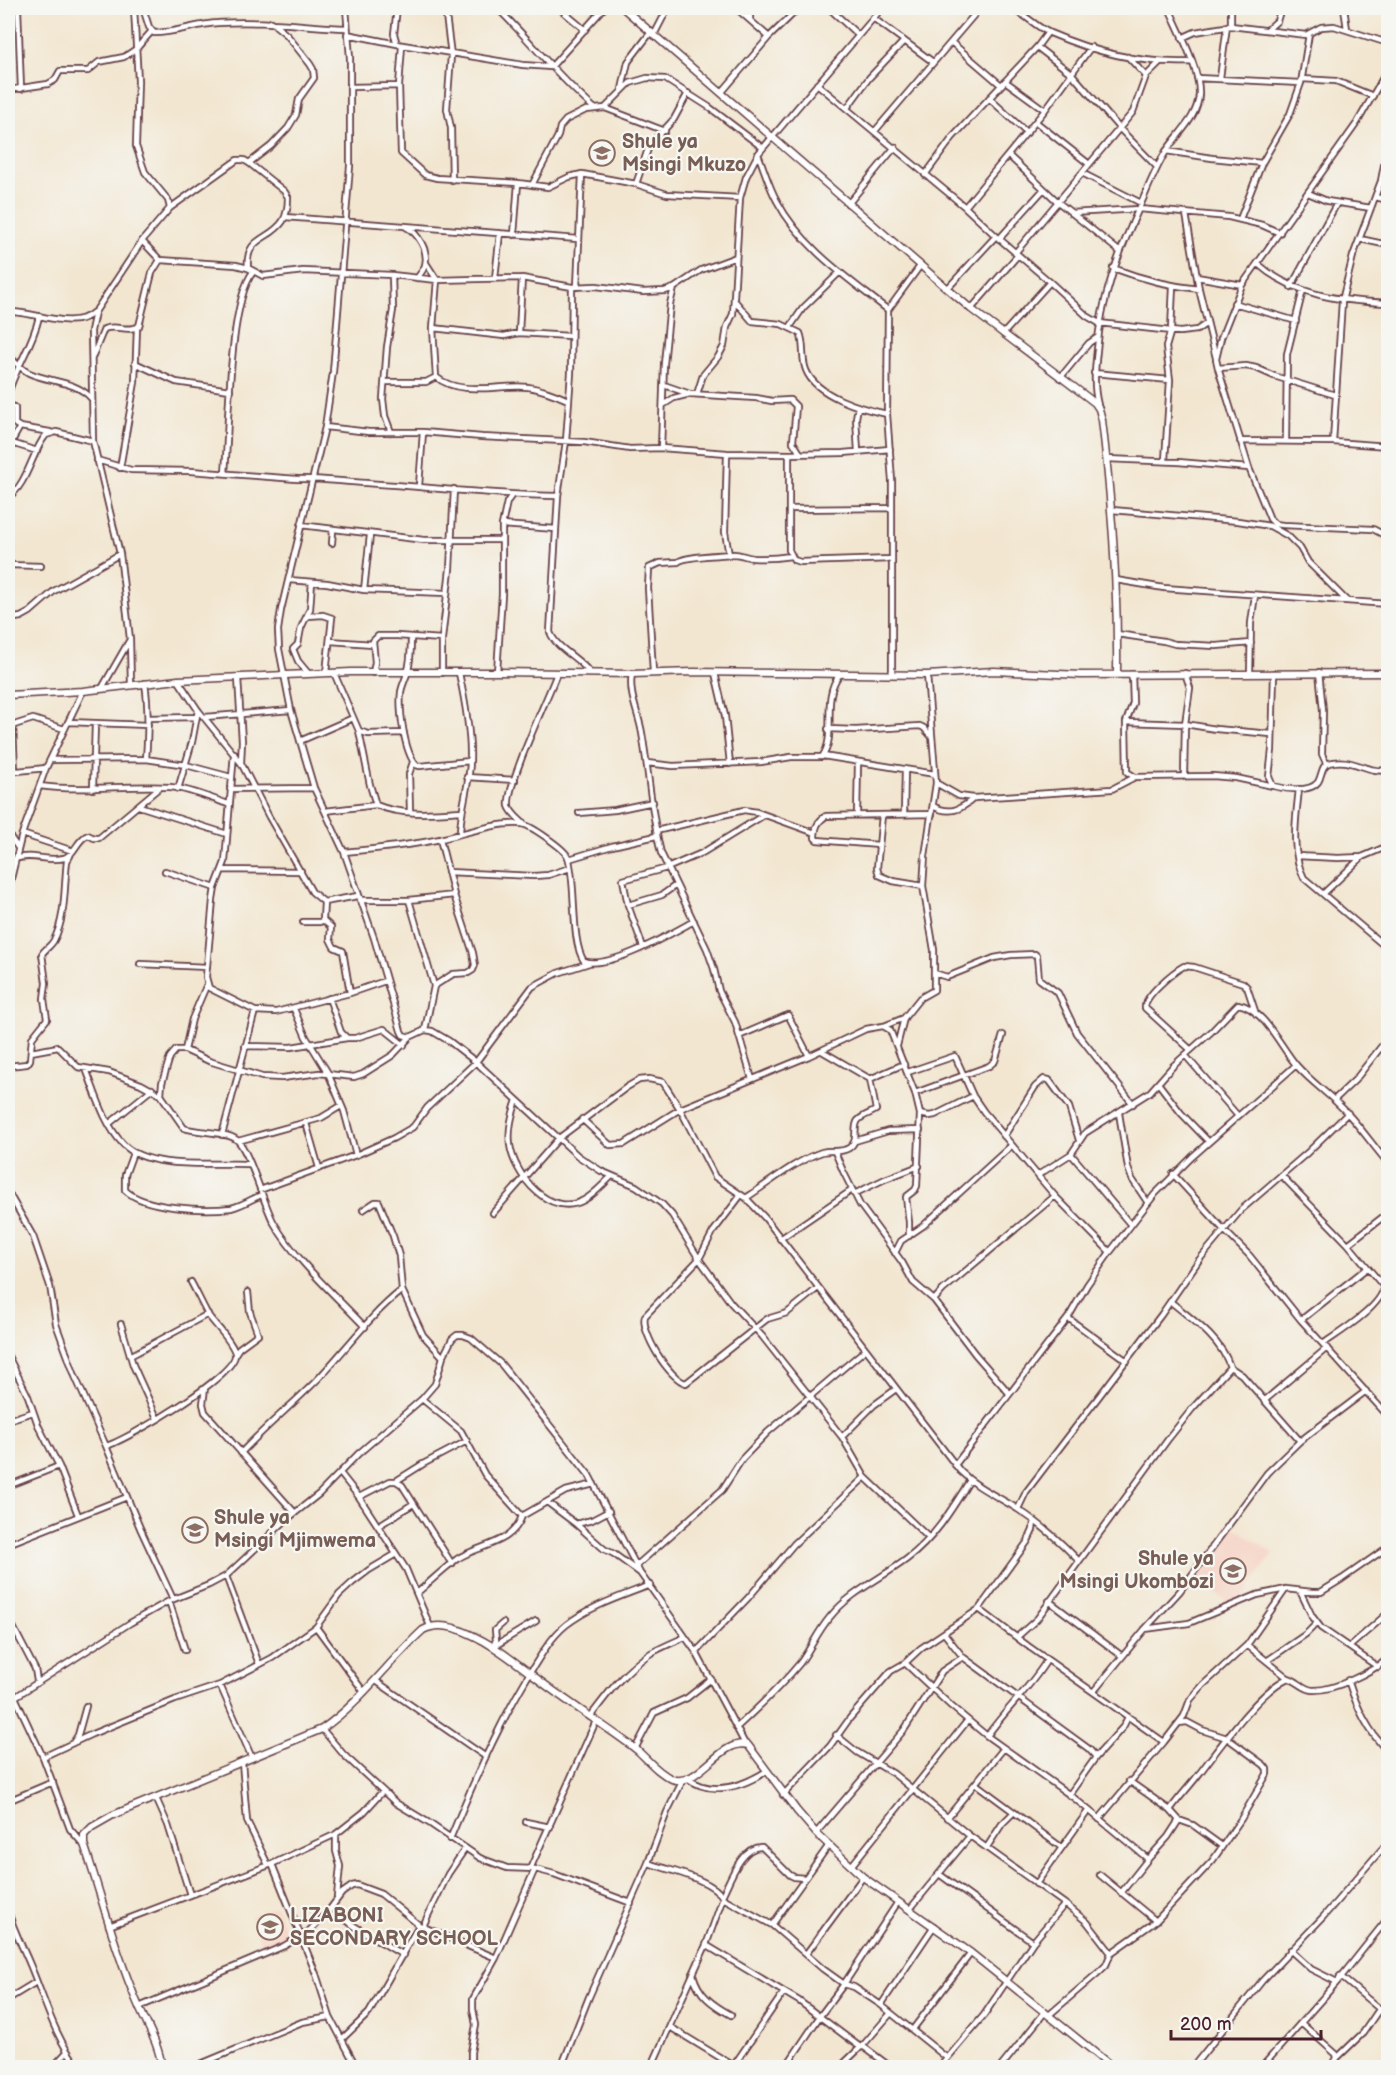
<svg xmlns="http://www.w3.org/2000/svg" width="1396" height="2075" font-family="'Balsamiq Sans',sans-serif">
<rect width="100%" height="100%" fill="#f6f6f2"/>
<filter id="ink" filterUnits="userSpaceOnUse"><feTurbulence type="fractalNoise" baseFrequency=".0167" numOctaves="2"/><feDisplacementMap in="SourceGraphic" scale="12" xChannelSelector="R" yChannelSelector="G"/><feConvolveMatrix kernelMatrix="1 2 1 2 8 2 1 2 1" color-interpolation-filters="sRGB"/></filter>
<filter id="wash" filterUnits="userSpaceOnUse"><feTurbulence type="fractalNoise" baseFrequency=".008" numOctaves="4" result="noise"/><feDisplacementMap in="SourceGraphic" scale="24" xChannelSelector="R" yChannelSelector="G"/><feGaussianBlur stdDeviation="1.35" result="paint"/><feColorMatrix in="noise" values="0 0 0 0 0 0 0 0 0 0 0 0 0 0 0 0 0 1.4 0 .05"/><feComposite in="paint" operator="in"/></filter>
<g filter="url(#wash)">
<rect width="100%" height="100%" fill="#f2e6d0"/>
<path fill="#f5d2c2" d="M1231 1525 1273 1553 1236 1608 1194 1579Z
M276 1906 288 1938 263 1948 251 1916Z"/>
</g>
<g filter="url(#ink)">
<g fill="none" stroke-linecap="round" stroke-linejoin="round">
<g stroke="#633d44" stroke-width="8">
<path id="street" d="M18 8 21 89
M143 8 149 27 154 33C176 33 196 24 218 23 261 20 304 26 347 28
M346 8 350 58V166L333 372 325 427 281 610 278 630 279 649 291 710 314 788 344 852 374 938 401 1031 403 1035 410 1037 425 1030 432 1031 449 1041 476 1062 578 1156 601 1171 636 1186 662 1204 672 1215 699 1259 731 1303 762 1336 842 1437 865 1477 929 1538
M397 8 394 34 397 44 523 65 551 67 604 8
M445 8 451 55 447 109 451 128 452 180
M497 8C530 40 558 77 594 108
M559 8 585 30
M736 8 769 37
M829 8 858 35
M1011 8C1025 14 1036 27 1050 33 1094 52 1144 64 1191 62
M1231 8V26
M1344 8 1347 29
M873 18 933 62
M750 19V8
M1268 29 1277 21 1281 8
M347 34 397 44
M654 35 668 8
M1182 38 1195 32 1231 26 1306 35 1321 27 1334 26 1388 43
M951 42 1001 85
M402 46 399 86 401 153 425 175 437 178 518 183 548 187 569 177 582 174 636 184 667 194 740 198
M1037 47 1072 74 1120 129 1157 167
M1128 57 1146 76
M1388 69 1357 123 1242 285 1221 338 1216 359 1218 368 1249 468 1270 519 1275 524 1283 525 1373 529 1388 537
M1197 78 1301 83
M1220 78 1227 26
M1302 79 1336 81 1373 96
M1005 81 1045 110
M817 84 965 207 996 236 1050 282 1087 316 1099 323 1180 332 1197 330 1207 323
M350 87 399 86
M622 89 628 62 651 32
M8 90 48 84 55 80 60 71H88L99 62 124 57 136 49 151 32
M722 92 769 37 799 8
M989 98 1027 133
M605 108 630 83 647 78 665 79 709 107 763 148
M847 108 869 78 904 41
M1036 122 1089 164
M875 131 980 8
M1166 151 1212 158 1262 163
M758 154C764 169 769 187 777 201 801 247 849 279 888 310
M1009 156 1058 202 1119 251
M249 163 271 146 288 128 296 115 299 99 314 78 313 69 310 64 287 35 271 22
M1082 173 1141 203
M925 175 953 137 1037 47 1048 32
M636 184 649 146 674 119 688 93
M532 185 558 136 560 127 566 120 586 110 605 108 665 131
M1308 193 1327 201 1371 208
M1375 197 1388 200
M848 204 895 147
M965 207 1045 110 1091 47
M170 208 237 160H244L249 163 284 191 288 197C288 205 287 214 283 221 270 241 245 236 248 268
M1071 213 1139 209 1229 217 1262 225 1280 233
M1186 214 1199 289 1216 358
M285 217 578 239
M1240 219 1262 163 1290 114 1301 83 1309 34
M406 227C418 233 429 251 425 265 424 270 420 274 417 278
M514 235 518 183
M999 239 1044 189
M1360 239 1388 245
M142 241 160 260
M1015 253 1133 112 1146 76 1160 62
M426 263 437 280 433 328 436 377C461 397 499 384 528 387 541 389 555 394 568 400
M1258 264C1294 296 1342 301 1388 303
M1113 268C1142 279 1169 286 1199 289
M1197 277 1242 285
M495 278 500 233
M572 287 571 373 566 441 558 496 550 632C556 649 580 658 590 673
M577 287 582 174
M1291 287 1337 203
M947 289 996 236
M735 301 752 321 781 324 800 333C805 345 801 358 806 370 816 396 862 409 887 414
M1234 303 1296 321
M971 309 1018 255
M8 312C32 310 73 332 94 312
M790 327 803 308 840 272
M433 328 504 336 519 333 570 336
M519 333 522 278
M1003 334 1050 282
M8 354C14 362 20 368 29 373 49 382 76 381 91 398
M92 358 104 329C116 324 128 333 139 326L152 273 160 260 236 265 248 268 263 276 303 271 392 275 437 280 522 278 572 287 596 286 643 292 665 291 674 288 701 270 736 257
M135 363 176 382 230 390
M1218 368 1246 366 1256 368 1274 376 1335 395
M1094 373 1170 380
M1060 378 1089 343 1098 337
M385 382H426L436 377
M664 385 690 394
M8 394C16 366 32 347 39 317
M697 394 703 375 718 357 724 346 727 327 733 314 740 198 746 177 758 154 882 8
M8 403 15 408V424L20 427 50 432
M663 405 674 398 690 394 756 398 772 401 790 400 796 406 793 442 800 453
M1098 405C1093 386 1095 369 1097 350 1101 298 1118 254 1140 206 1148 188 1155 170 1165 153 1177 134 1198 118 1199 94 1200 69 1179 31 1169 8
M858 407 856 418 858 452
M325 427 369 432H423L482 437 584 442 630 449 661 448 727 453 789 454 843 453 890 449
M391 432 385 416 383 399 387 347 393 310 392 275
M1240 441 1333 442 1342 301 1353 256 1381 181 1388 144
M1286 441 1287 354 1303 290
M8 442 37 451
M1333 442 1388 446
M11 443 20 427
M661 448 664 364 670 304 674 288
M727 453 725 532 729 555
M789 454V550L794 560 800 562 892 559
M1107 459 1178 462 1249 468
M97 460 131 470 191 471 297 479C320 478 343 482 366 483 430 487 494 495 558 496
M1165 461 1170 380 1166 347 1171 330 1173 286
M120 468 135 382 137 328
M225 473C229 429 228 304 253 272
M419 486 423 432
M8 497C27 486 32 451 46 435L56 432 93 441
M789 509 892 508
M1112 510 1238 521 1270 526 1288 536 1300 548 1308 562 1347 601
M301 525 424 540H502
M502 525 556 529
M332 543 333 530
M8 565 41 566
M289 580 327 583 364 590 447 593
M1116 580 1164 588 1388 604
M364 590 370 535
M308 616 323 615 332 618 326 673
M8 619 21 617 30 612 54 591 120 554
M1117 634 1164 641 1175 644 1216 646 1251 643
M411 637C411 649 411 662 407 674 405 680 402 686 401 692 399 710 404 751 416 765L420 766 470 761
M330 641 373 644
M497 672 502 594V525L507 502 512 495
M653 672 648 588 649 568 660 563 678 562C685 556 722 555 734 554 740 554 746 557 753 558 766 559 778 558 791 556
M1319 672 1323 710 1322 754 1326 763
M308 673 298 661 293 649 298 644 301 628 310 609 312 582
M334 673 359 731 370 785 376 805C402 816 434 813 461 811
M373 673 375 662 373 641 378 636H397L442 639
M442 673V639L450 569 454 489
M459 673C465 701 471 732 470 760 470 785 460 809 460 834
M715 673 725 716 730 764
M892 673V481L887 414 888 310 920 266
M1250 673 1251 623 1255 595
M1274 673 1272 750 1269 777 1273 786C1284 789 1310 793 1318 782 1322 776 1321 765 1329 763 1350 756 1368 774 1388 770
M632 674C628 694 639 714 642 733 649 773 651 814 661 853L707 949 714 969 719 991 735 1022 752 1079
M1132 674 1133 703 1126 722 1127 772 1135 777 1213 776 1236 778 1273 786
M238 678 242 741 241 763
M178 680 198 710 241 763 269 817 312 892 324 902 358 896
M145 683C149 709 148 733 146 759
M131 685 130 639 120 554 93 441 91 331 95 312 142 241 170 208 168 200 145 172 136 146 138 81 134 8
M102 688 129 641
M205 717 291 710
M148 718 196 717
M68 722 148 725
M1126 722 1185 724 1216 729 1271 734
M13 725 15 771
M8 727 33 719 64 729
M828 729 856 730 920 726 924 728 932 737
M359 731 368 734 404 733
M300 741 353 718
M234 753 225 862 215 888 213 900 206 977 209 988 255 1011 276 1012 350 993 385 981
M823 756 935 774
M50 760 146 759 186 765 231 777
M647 763 673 766 761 762 791 757H822C838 736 820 698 840 674
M8 772 46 768
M1184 776 1185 724 1190 688 1185 673
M467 777 515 780
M936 783 959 796 974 798 1112 789 1135 777
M40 786C84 792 126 784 170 787 190 789 210 798 228 804
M93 789 95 724
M178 789 192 742 198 710
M230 789 314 788
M1299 789C1296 818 1290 851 1304 878L1388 949
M139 806 227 834
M933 806C949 815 961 810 974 798
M325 811 376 805
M410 811 409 774 413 762
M579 813 615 810 653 802
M904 814 905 770
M857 815 858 763
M882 815 877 868 879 875 893 881 923 886
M524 824C519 819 511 813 509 806 506 785 548 698 557 673
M656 831 744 810 757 812 815 833
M8 834 18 848
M22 834 73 851
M879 845 817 840 815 838C815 827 818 821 826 816L932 814
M344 852C376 849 408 846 440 839 464 834 496 822 521 824 529 824 565 849 568 857 577 883 570 941 584 961 609 970 670 934 694 921
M1297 856 1338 858 1362 857 1388 846
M15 859C32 853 47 862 64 858 75 855 77 839 88 835L94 838H99L160 787
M569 859 612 846 656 836
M222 870 301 871
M165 871 215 888
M448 872 534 876 548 875 570 868
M8 891 22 834 46 768 83 691
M1323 894 1362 857
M360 900H409L454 895
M409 900 434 986 425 1030
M628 905 662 895 676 885
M323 920 331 927 330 939 334 947 343 951 350 993
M303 922H320L323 920 324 902
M643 947 628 905 623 880 667 868 702 853 764 815
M140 964 207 967
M934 973 947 977 994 958 1011 955 1035 954 1037 956 1039 979 1058 993 1077 1033 1133 1104
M434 986 453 974 468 973 473 970 475 965 473 953 454 895 440 839
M329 998 341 1032 347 1038H355L384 1029 404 1045
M294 1009 306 1037 328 1073 344 1111 356 1155
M884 1026 904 1018 920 998 934 990V950L923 886 925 856 936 783 927 675
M739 1036 788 1015 809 1056
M245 1046 291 1047 347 1038
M897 1046 904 1018
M185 1050 192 1019 207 984
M1191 1050 1145 1008C1144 996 1173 972 1184 966L1194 967 1243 983 1247 987 1256 1014
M822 1051 870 1079
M31 1052 58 1047 78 1067 109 1072 141 1084 161 1095
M1185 1055 1238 1116
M8 1066 27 1064 30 1060 32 1038 47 1019 44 999 46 983 42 954C45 949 51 946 54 940 66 917 64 886 67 861L70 856
M86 1069C96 1094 104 1124 123 1144 148 1171 215 1162 249 1164
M908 1072 955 1056 973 1096 984 1112 1055 1196 1110 1252
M1158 1083 1181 1113 1209 1142
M915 1093 989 1066 995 1061 1003 1035
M517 1100C512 1115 508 1129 510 1145 514 1175 550 1219 584 1200 595 1194 603 1184 612 1176
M1334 1100 1355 1080 1388 1038
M1119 1113 1128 1168 1132 1179 1148 1203
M920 1114 929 1116 935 1115 973 1096
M582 1119 610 1145 624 1144 680 1109 809 1056 866 1029 883 1026 890 1030 915 1093 920 1114 917 1186 915 1190 906 1197 909 1222V1236
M110 1123 152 1089
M306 1123 319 1168
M222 1135 255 1011
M1004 1136 1035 1087 1044 1079 1049 1080 1069 1107 1079 1140
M238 1141 321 1118 341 1106
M855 1141 888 1131 920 1130
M8 1150V1160
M835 1152 843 1171 860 1205 902 1262 913 1282 934 1300 975 1354 1009 1393
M133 1153 125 1175V1190C144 1209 204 1211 231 1208 241 1206 252 1199 261 1195
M1071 1154 1130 1224
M1173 1174 1224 1230 1249 1255 1301 1320 1388 1416
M1038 1175 1071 1154 1085 1133 1150 1092 1173 1066 1211 1032 1238 1004C1264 1008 1281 1048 1297 1066 1312 1083 1332 1096 1347 1113 1362 1129 1374 1147 1388 1163
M1281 1175 1348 1244 1384 1287C1381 1307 1340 1332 1323 1344
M260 1190 356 1155 394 1138 413 1127 427 1108 476 1062 532 987 558 973 589 963
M8 1192 33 1236 50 1286 56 1324 75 1376 106 1446 140 1528 173 1599
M854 1194 885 1179 919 1166
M741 1195 713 1232 699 1259 645 1316C640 1332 670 1380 686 1383L767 1319 787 1313 818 1288
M746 1198C769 1183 795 1161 822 1152 832 1149 839 1154 849 1148 859 1141 853 1132 857 1122 860 1116 870 1114 876 1110L870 1079 904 1064
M363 1210 375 1202H379L393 1236 399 1256 402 1290 423 1335 443 1357
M493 1213 559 1138 627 1087 639 1080 649 1079 663 1082 680 1109 715 1177 746 1198 765 1218 960 1471C977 1488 999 1497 1019 1510 1041 1524 1061 1542 1079 1561
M780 1239 852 1190
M1348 1244 1388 1213
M895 1253 901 1241 923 1226 1012 1145
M934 1300 943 1290 1055 1196
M1068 1318 1127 1361
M1301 1320 1367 1268
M121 1324 133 1365 157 1418
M365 1327C335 1295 296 1261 274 1223 264 1205 249 1150 237 1140 226 1131 198 1133 184 1128L161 1095 162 1083 170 1057 176 1050H185L209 1061 262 1077 282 1078 319 1073 354 1077 363 1074 393 1055 410 1037
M235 1354 239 1348 258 1334 250 1312 248 1292
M8 1356 28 1396 38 1425 59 1466 78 1515
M130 1356 208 1314
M1230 1367 1242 1375 1300 1441
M205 1388 203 1404 205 1412 295 1513
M422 1399 461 1431 485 1475 522 1516
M1264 1401 1327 1348
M8 1420 33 1412
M842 1437 874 1405 896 1389
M106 1446C127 1440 240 1374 235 1353 232 1341 215 1325 208 1315 202 1304 197 1293 191 1282
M241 1453C264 1428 291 1406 315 1382 344 1352 369 1316 402 1290
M955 1465 1068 1318 1087 1285 1110 1252 1155 1194 1192 1157 1296 1065
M340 1473 359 1497 406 1569 430 1626
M396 1481 423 1464 467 1441
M8 1486 59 1466
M359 1497 390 1481H396L402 1485 452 1564
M547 1502 576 1524 604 1549 614 1554 640 1573
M1018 1509 1026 1492 1161 1315 1199 1260 1241 1210 1307 1153 1348 1113
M576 1524 592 1520 609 1511
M378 1526 413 1504
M8 1544 127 1497
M636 1566 722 1490 742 1459 768 1432 866 1349
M226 1576 259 1664
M1300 1591 1312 1616 1321 1628 1378 1667
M417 1593C430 1582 443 1569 457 1559 480 1544 512 1545 522 1516L566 1491 594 1484
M169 1601 185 1650
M1049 1601 1122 1656
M979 1609 1028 1646 1164 1742
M8 1617 35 1669 37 1681
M316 1627 364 1692
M1145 1629 1189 1623 1257 1595 1286 1589 1312 1592H1321L1342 1579 1388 1547
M944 1633 963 1657 1089 1749 1096 1757
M1017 1637 1037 1619 1169 1438 1192 1409 1230 1367C1222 1340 1192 1319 1171 1302
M1247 1645 1288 1678
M493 1647 536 1621
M493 1647 496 1640 495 1630 503 1623
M1349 1647 1388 1613
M696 1652 748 1598 794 1544 865 1477
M1268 1660 1306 1634 1316 1624
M905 1663 951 1706 987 1736 1074 1798 1148 1859
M1348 1680C1357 1708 1368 1731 1388 1752
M376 1681 486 1757
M220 1685 252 1758
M1094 1691 1145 1629 1180 1591 1267 1473 1300 1441 1366 1391
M15 1697 43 1757 70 1829 84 1845
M8 1699 15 1697 130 1623 169 1601 209 1585 226 1576 286 1520 319 1494 358 1454 422 1399 435 1384 443 1357 452 1339 457 1335H463L471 1338 501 1364 589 1475 640 1573 696 1652 745 1744
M590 1717C608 1693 625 1670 651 1653 662 1647 674 1642 685 1637
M736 1728C758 1708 781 1686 800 1663 811 1648 818 1631 830 1617 850 1592 882 1578 907 1559 934 1539 952 1509 970 1480
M322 1729 344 1755 396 1803 429 1823 480 1858 507 1868 535 1869 554 1874 631 1903
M836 1735 857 1752 894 1774 970 1836 1065 1904 1087 1922 1111 1953
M987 1736C1006 1709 1030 1688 1047 1660
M73 1743 78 1735 86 1706
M635 1749 654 1713 687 1698 711 1679
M43 1757 92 1734 175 1700 220 1685 272 1658 316 1627 339 1595 352 1583 369 1570 396 1554
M242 1762 247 1821 268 1865
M687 1778C712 1797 743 1786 767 1771
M1129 1781 1170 1810
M976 1784 1061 1847
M783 1795 830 1746 850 1718 891 1671 905 1663 921 1648 979 1609 1028 1541 1033 1530 1034 1521
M1069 1795 1096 1757 1123 1727 1128 1717
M156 1798 168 1825 190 1895
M8 1801 53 1782
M947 1818 1004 1748
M1099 1819 1164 1742 1184 1716 1190 1700 1203 1685 1247 1645 1286 1589
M526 1822 550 1827
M816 1833 904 1730 942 1671 963 1657
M336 1834V1851L340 1866 337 1897
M450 1839C473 1783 497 1728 528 1676 539 1658 550 1638 566 1625 590 1606 622 1596 650 1585
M1222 1846 1193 1825 1179 1820 1170 1810C1179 1797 1190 1786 1199 1774 1219 1748 1259 1691 1288 1678 1297 1680 1304 1690 1313 1690 1335 1691 1372 1671 1388 1659
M987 1847 1002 1824 1013 1813
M648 1863C668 1870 713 1879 723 1898L706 1945 651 2068
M272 1864 336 1834 364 1812 382 1792
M852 1865 968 1720
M530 1869 596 1721
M939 1874 1033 1942
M1100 1875 1156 1921
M1036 1884 1088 1811
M1121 1893 1148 1859 1168 1837 1179 1820
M722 1896C730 1880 742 1845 762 1847L790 1875 794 1877 804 1878
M723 1898 772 1925 823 1969 844 1984 854 1987 881 2005 947 2058
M331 1908 354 1926 403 1955
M910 1909 970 1836
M8 1911C14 1932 25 1951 33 1972 44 1999 58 2044 77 2064V2068
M772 1925 829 1845
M109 1926 272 1864 316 1974 330 2017 357 2068
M423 1926 448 1874 465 1849
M706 1945 799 2001 860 2047H864L892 2068
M1290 1950 1311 1969 1337 1982
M806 1954 863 1877
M693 1974C698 1995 713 2005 731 2015
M1340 1976 1388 2016
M8 1999 36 1982
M881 2005 934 1926
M139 2007 284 1946 308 1932 327 1913 342 1893 352 1886 357 1885 381 1894 419 1925 496 1958
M1049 2015 1099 1972 1106 1965 1111 1953 1156 1921 1213 1860 1241 1819 1267 1774V1769L1264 1765 1227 1738 1202 1730 1187 1722 1179 1723
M1301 2023 1336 2054 1337 2058 1331 2068
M670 2027 734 2066
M913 2029 971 1953
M342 2039 369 2013 419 1925
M1337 2058 1363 2033 1380 2008
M562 2066 600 2068
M52 2068 66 2053
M191 2068 302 2022 330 2017
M471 2068V2052L476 2025 473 2009V1999L496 1958 535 1869
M561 2068 589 1997 648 1863 667 1812 683 1780
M732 2068 784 1992
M785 2068 820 2016 844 1984 898 1902
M839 2068 865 2043 891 2013
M939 2068 984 2015 1033 1942 1065 1904
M1000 2068 1045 2012
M1192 2068 1262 1981 1323 1917 1388 1842
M1261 2068 1337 1982 1388 1918"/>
</g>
<g stroke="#633d44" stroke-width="9">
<path id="secondary" d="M623 8 971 309 1095 403 1099 409 1102 420C1112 504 1118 589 1117 674
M8 695 83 691 178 680 351 672H497L632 674 693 672 927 675 994 671 1081 675 1388 673
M162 2068C159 2045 148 2027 139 2007 116 1954 102 1898 84 1844V1835L92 1827 113 1815 322 1729C361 1702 388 1662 423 1630 432 1625 443 1625 454 1628 493 1640 525 1671 558 1694 584 1713 611 1730 637 1750 648 1760 658 1773 672 1779 698 1789 721 1737 748 1745L797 1811 816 1833 863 1877 971 1953 1114 2068"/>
</g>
<use href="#street" stroke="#fff" stroke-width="4.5"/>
<use href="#secondary" stroke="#fff" stroke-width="6"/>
</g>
</g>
<defs>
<g id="school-ring" transform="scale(1.35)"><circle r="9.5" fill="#f6f6f2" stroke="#8d6e63" stroke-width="1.5"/><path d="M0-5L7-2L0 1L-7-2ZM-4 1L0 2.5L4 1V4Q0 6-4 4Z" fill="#8d6e63"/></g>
</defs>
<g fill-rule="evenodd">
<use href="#school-ring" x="602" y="153"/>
<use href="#school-ring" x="195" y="1530"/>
<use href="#school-ring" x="1233" y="1571"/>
<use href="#school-ring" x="270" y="1927"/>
</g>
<g text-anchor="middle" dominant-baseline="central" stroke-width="4.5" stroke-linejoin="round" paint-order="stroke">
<g font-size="20" font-weight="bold" fill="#785e54" stroke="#f6f6f2" text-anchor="start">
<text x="622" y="142">Shule ya<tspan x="622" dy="23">Msingi Mkuzo</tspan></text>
<text x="214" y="1518">Shule ya<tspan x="214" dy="23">Msingi Mjimwema</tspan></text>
<text x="1214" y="1559" text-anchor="end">Shule ya<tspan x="1214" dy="23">Msingi Ukombozi</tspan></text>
<text x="290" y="1916">LIZABONI<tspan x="290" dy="23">SECONDARY SCHOOL</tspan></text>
</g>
</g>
<rect width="1396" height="2075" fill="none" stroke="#f6f6f2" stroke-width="30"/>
<path d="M1171 2030v9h150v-9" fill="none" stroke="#4a1f2b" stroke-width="3"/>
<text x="1180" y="2030" font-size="18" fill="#4a1f2b" stroke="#f6f6f2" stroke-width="4.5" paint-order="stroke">200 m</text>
</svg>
